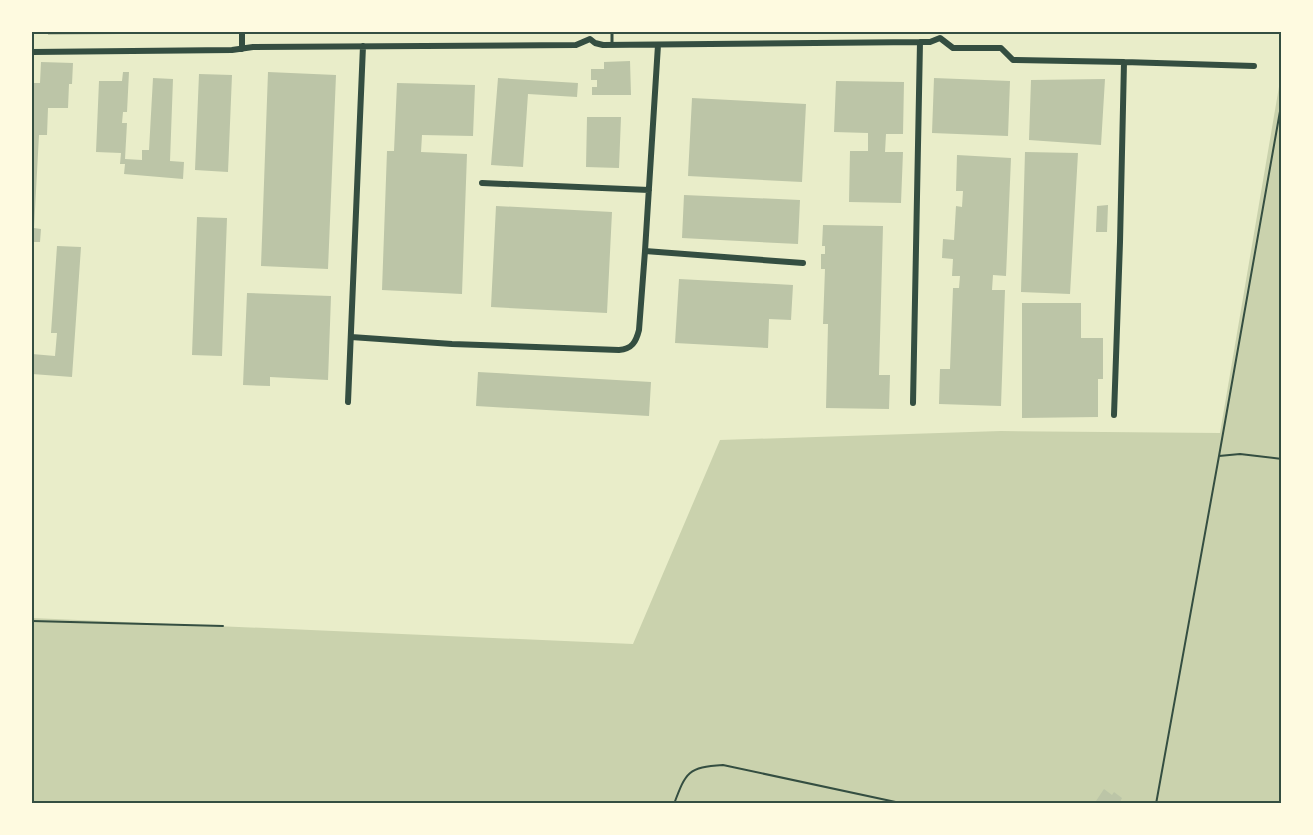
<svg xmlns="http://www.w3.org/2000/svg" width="1313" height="835" font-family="Figtree,sans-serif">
<rect width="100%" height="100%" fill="#e9edc9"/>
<path fill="#cad2ad" d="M1281 75V803L32 804V618L633 644 720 440 1001 431 1220 433Z"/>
<path fill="#bcc5a7" d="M48 32H121V34L48 35Z
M630 61 631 95H592V87H597V80H591V69H604V62Z
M41 62 73 63 72 84H69L68 108H48L47 135H39L34 228 41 229 40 242H32V83H40Z
M123 72H129L127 112H123L122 123H127L125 159 142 160V150H149L153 78 173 79 170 161 184 162 183 179 124 174 125 164H120L121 153 96 152 99 81H122Z
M268 72 336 75 328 269 261 266Z
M199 74 232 75 228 172 195 170Z
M498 78 578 83 577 97 528 94 523 167 491 165Z
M934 78 1010 81 1008 136 932 133Z
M1105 79 1101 145 1029 140 1031 80Z
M836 81 904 82 903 134H886L885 152H903L901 203 849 202 850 151H868V133L834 132Z
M397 83 475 85 473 136 422 135 421 152 467 154 462 294 382 290 387 151H394Z
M692 98 806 104 802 182 688 176Z
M587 117H621L619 168 586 167Z
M1025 152 1078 153 1070 294 1021 292Z
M957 155 1011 158 1006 276 993 275 992 290H1005L1001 406 939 404 940 369H950L953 288H959L960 276H952L953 259 942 258 943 239 954 240 956 206 962 207 963 191H956Z
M684 195 800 200 798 244 682 238Z
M1108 205 1107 232H1096L1097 206Z
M496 206 612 212 607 313 491 307Z
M197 217 227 218 222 356 192 355Z
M823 225 883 226 879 375H890L889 409 826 408 828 324H823L825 269H821V254H825V246H822Z
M57 246 81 247 72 377 32 374V354L55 356 57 333H51Z
M679 279 793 285 791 320 769 319 768 348 675 343Z
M247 293 331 296 328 380 270 377V386L243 385Z
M1022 303H1081V338H1103V379H1098V417L1022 418Z
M478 372 651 382 649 416 476 406Z
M1104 789 1112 795 1114 792 1122 798 1119 804H1094Z"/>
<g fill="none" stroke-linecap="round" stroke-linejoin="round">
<path stroke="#344e41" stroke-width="2" d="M1219 456 1240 454 1282 459
M32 621 223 626
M674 804C686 772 688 767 723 765L905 804
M1156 804 1219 456 1282 100"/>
<path stroke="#344e41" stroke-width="3" d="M612 32V45"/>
<path stroke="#344e41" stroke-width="6" d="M242 32V49
M32 52 232 50 253 47 576 45 590 39 595 43 603 45 920 42H930L940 38 953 48H1001L1013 60 1124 62 1254 66
M482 183 649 190
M645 251 803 263
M351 337 452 344 619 350C632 349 636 342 639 330L645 251 658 45
M348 402 363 46
M913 403 920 42
M1114 415 1120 242 1124 62"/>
</g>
<rect width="1313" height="835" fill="none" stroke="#fefae0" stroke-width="66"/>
<rect x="33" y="33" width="1247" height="769" fill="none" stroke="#344e41" stroke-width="2"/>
</svg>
